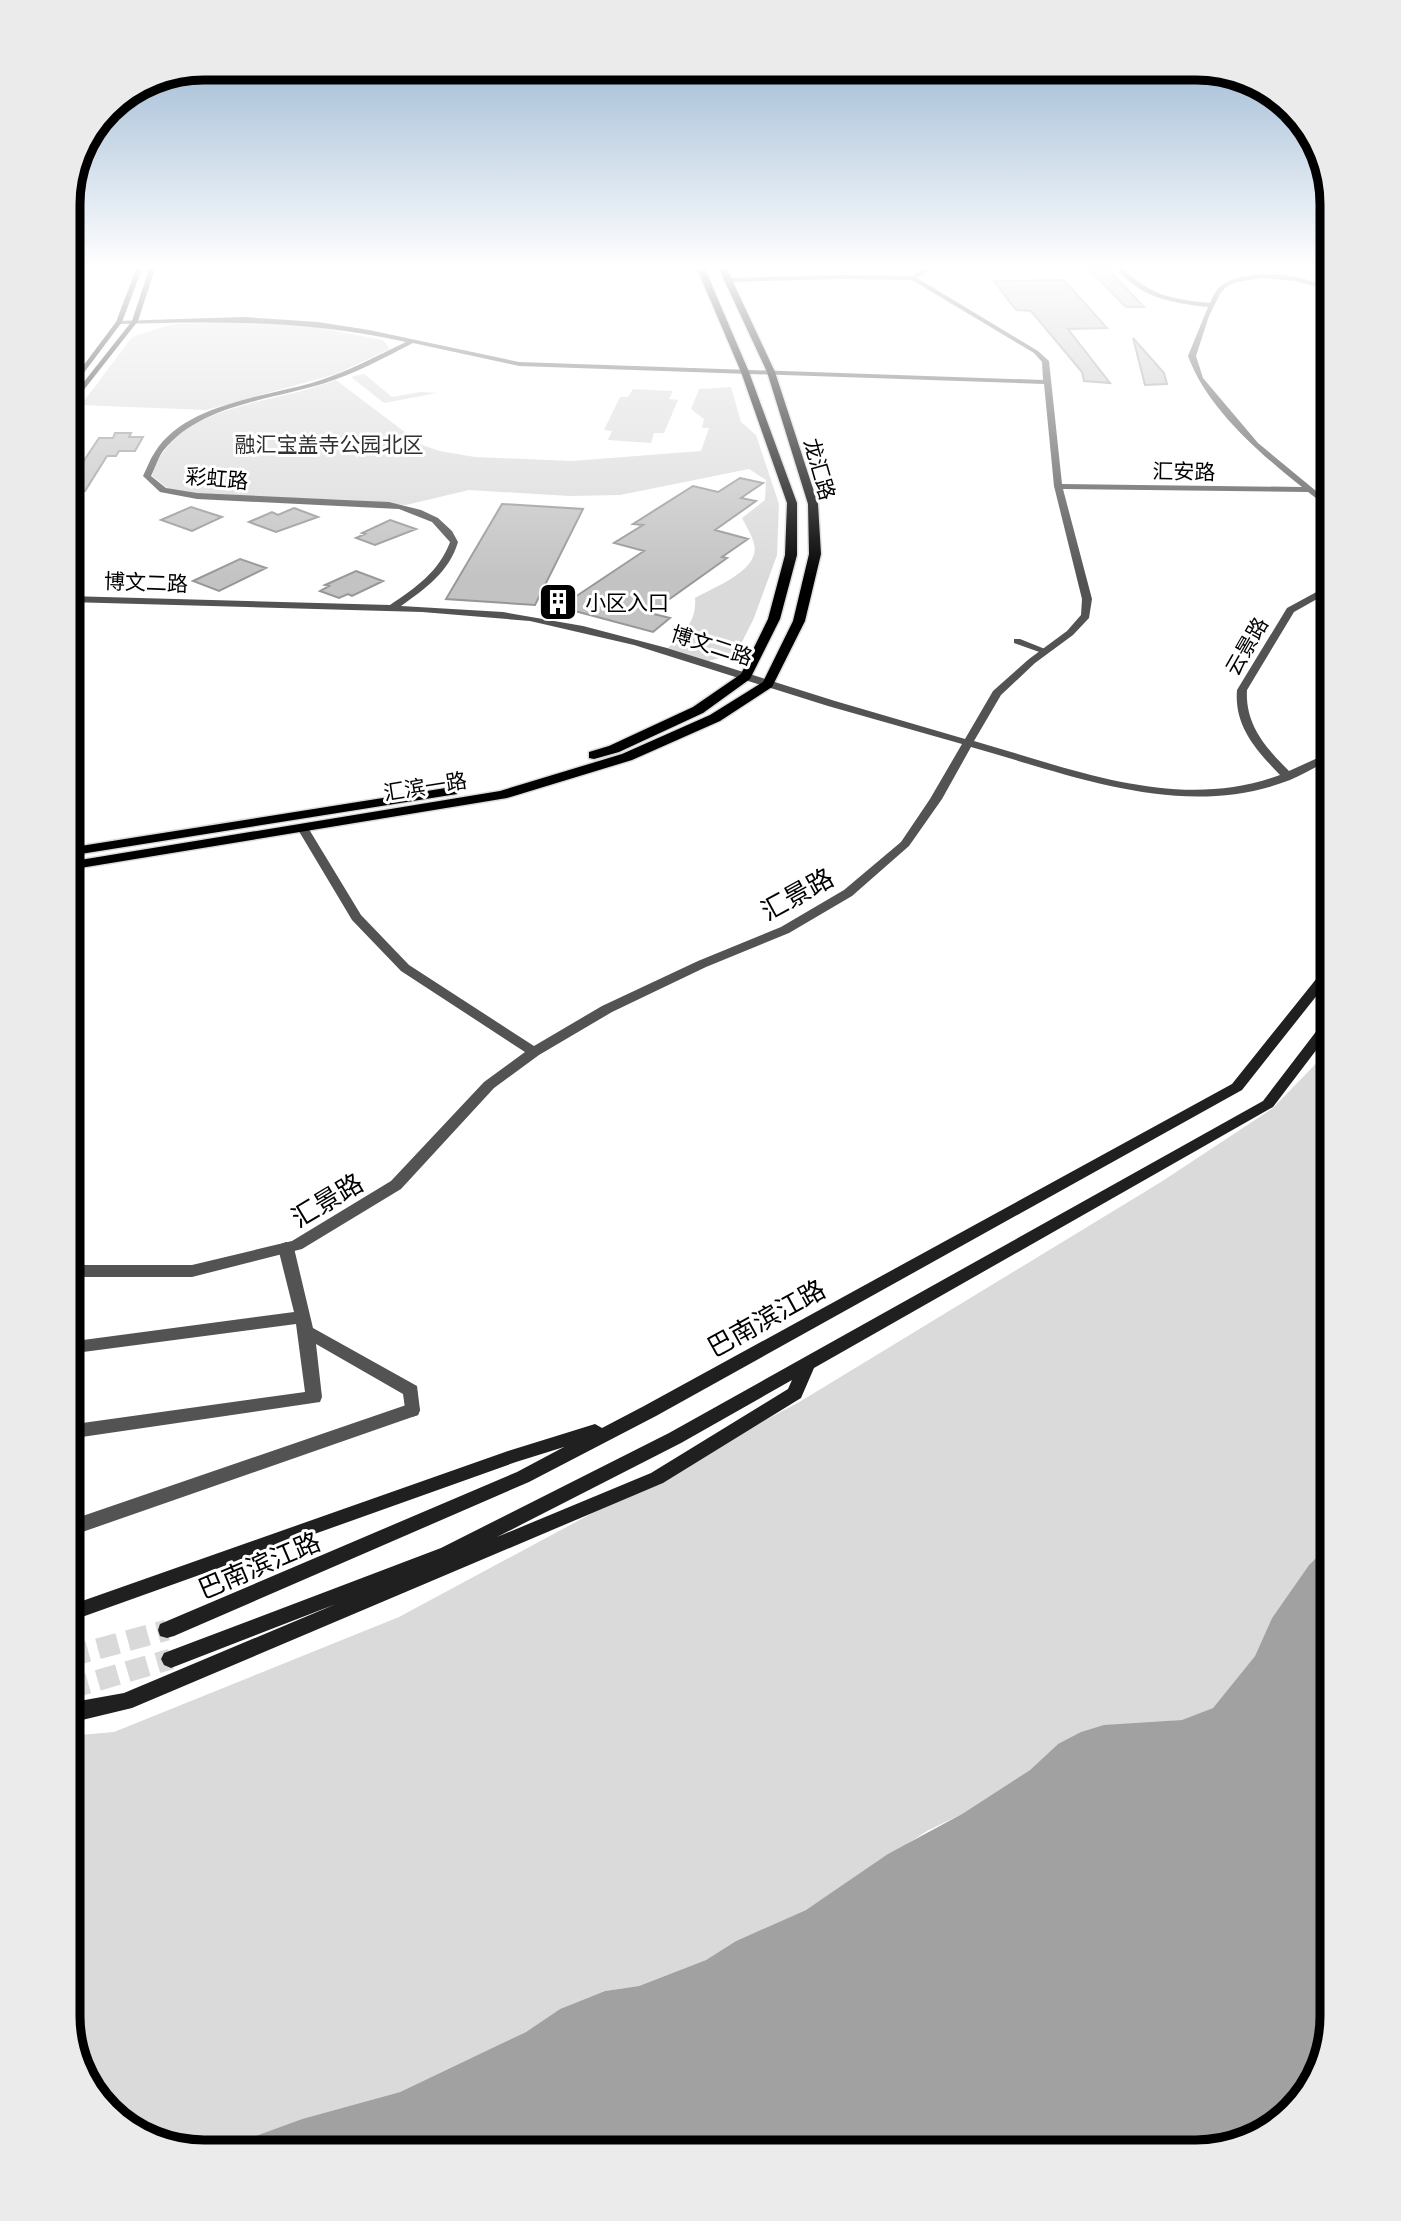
<svg xmlns="http://www.w3.org/2000/svg" width="1401" height="2221" font-family="'Titillium Web','Noto Sans SC',sans-serif">
<rect width="100%" height="100%" fill="#fff"/>
<path fill="#dadada" d="M262 322 315 327 383 340 390 349 336 374 206 410 81 405 132 337 172 324Z
M364 374 392 397 420 392 437 393 384 403 351 377Z
M336 380 422 445 440 451 475 457 572 461 701 451 709 428H702L704 419 691 409 699 389 731 387 741 422 756 435 779 504 777 555 754 618 736 654 708 661 668 648C684 632 697 621 695 598 714 587 761 570 754 544 752 535 746 526 742 518L765 500 766 480 749 469 620 495 569 496 469 490 406 505 351 500 200 495 169 489 152 476C169 417 238 407 289 394 305 391 321 385 336 380Z
M633 389 673 391 669 399 678 400 664 433H654L651 443 608 440 612 431 604 430 620 397H628Z
M1333 1046V1541L1309 1565 1272 1618 1255 1656 1213 1708 1183 1720 1146 1723 1058 1744 1030 1770 962 1814 927 1831 806 1910 736 1941 706 1960 639 1986 605 1991 560 2009 526 2032 400 2092 302 2119 212 2152H196L129 2130 82 2077 68 2016V1736L114 1732 399 1617 801 1401 1161 1182 1273 1108Z"/>
<path fill="#a1a1a1" d="M1333 1541V2017L1310 2092 1257 2139 1196 2153 212 2152 302 2119 400 2092 526 2032 560 2009 605 1991 639 1986 706 1960 736 1941 806 1910 888 1854 962 1814 1030 1770 1058 1744 1081 1732 1104 1725 1182 1720 1213 1708 1255 1656 1272 1618 1309 1565Z"/>
<path fill="#c3c3c3" stroke="#979797" stroke-width="2" d="M1089 269H1108L1144 307H1126Z
M1064 280 1107 328 1068 329 1110 383 1084 381 1082 372 1031 311 1016 310 994 281Z
M1133 338 1164 373 1167 384 1145 385Z
M115 433H131L129 437H143L135 451H119L116 456H107L85 491H68V471H77L99 438H113Z
M740 478 763 483 741 498 756 501 715 530 748 539 722 557 727 558 650 613 670 618 653 632 560 607 644 551 614 543 643 525 633 524 693 486 718 492Z
M502 504 583 509 535 605 446 599Z
M191 507 222 517 192 531 161 520Z
M294 508 318 517 276 532 249 522 272 512 278 515Z
M390 520 416 529 375 545 356 538 365 534 362 533Z
M240 559 266 568 219 591 193 581Z
M356 571 383 581 352 596 348 594 339 598 320 591 329 586 325 585Z"/>
<g fill="none" stroke-linecap="round" stroke-linejoin="round">
<path stroke="#d9d9d9" stroke-width="21" stroke-dasharray="21 10" stroke-linecap="butt" d="M68 1657 167 1630
M68 1689 171 1659"/>
<g stroke="#dbdbdb" stroke-width="3">
<path id="primary" d="M697 269H705L749 372 797 503V555L780 619 750 679 703 713 619 752 594 759 589 758V752L609 746 693 707 741 674 768 619 785 555 787 503 741 372Z
M719 269H727L775 372 818 504 821 554 805 621 772 687 720 721 632 760 507 798 68 870V862L500 791 622 754 710 715 763 682 793 621 809 554 808 504 767 372Z
M452 787 457 788V794L68 856V848Z"/>
</g>
<path fill="#535353" fill-rule="evenodd" d="M286 1242 291 1244 294 1248 313 1328 417 1386 420 1410 418 1415 412 1417 406 1415 403 1394 316 1344 322 1397 320 1402 68 1439V1425L305 1392 296 1324 68 1354V1342L294 1312 278 1248 281 1244Z"/>
<path fill="#535353" fill-rule="evenodd" d="M1014 639H1020L1050 651 1045 654 1014 643Z
M412 1403 418 1405 420 1410 418 1415 68 1537V1521Z"/>
<path fill="#535353" fill-rule="evenodd" d="M922 269H929L917 278 1038 351 1049 361 1062 484 1302 487C1259 453 1207 408 1188 356L1208 307C1172 303 1141 298 1117 269H1123C1152 296 1171 299 1210 303 1213 296 1216 289 1222 285 1249 266 1306 274 1333 290V295L1321 288 1295 281 1263 278 1237 282 1226 287 1220 294 1209 316 1196 356 1203 378 1258 443 1333 505V511L1308 492 1063 489 1092 599 1089 618 1073 635 1035 663 1001 695 974 741C1073 769 1178 813 1280 775 1256 750 1234 726 1237 690L1287 608 1333 583V590L1294 612 1247 690C1245 725 1266 748 1289 771L1333 751V758C1319 765 1304 774 1290 780 1184 821 1074 776 971 747L942 799 909 846 852 896 789 933 706 967 612 1012 539 1055 494 1088 401 1189 302 1249 192 1277H68V1265H192L292 1241 391 1181 484 1082 525 1052 401 971 352 920 297 828 299 826H307L361 915 409 965 534 1046 602 1006 698 961 781 927 844 890 901 842 930 799 962 744 828 706 634 645 530 621 422 612 68 602V596L390 605C415 588 439 572 450 542L432 522 399 509 197 499 160 492 143 476C147 468 150 459 155 452 186 403 267 397 318 381 349 371 377 356 406 342 310 320 216 321 119 324L117 321 243 317 318 322 369 330 519 362 1043 380 1042 362 1034 353 912 280 841 279 728 282 725 280 728 278 841 275 912 276ZM413 343 519 366 1044 384 1054 486 1082 599 1081 615 1067 631 1029 659 993 691 965 739 835 701 667 648 583 626 503 612 401 606C426 588 449 572 458 542L452 531 438 518 421 510 389 502 197 493 166 488 151 476C155 468 158 458 163 451 200 404 272 400 325 383 356 373 384 358 413 343Z
M1333 316C1333 331 1324 343 1325 357 1325 367 1333 370 1333 379 1308 365 1322 339 1330 318Z
M1333 354V368L1329 366V356Z"/>
<path fill="#202020" fill-rule="evenodd" d="M136 269H142L122 322 68 394V386L116 322Z
M149 269H155L138 321 68 410V402L132 321Z
M1333 962V975L1242 1090 656 1416 529 1482 174 1636 167 1638 160 1636 158 1630 160 1624 517 1472 564 1447 516 1462 68 1622V1606L508 1451 595 1424 602 1428 644 1406 1232 1084 1329 963Z
M1333 1015V1028L1273 1107 814 1368 801 1398 663 1483 132 1708 78 1721H68V1703L124 1693 336 1604 171 1668 164 1665 161 1659 164 1653 441 1548 669 1433 1263 1101 1328 1016ZM792 1380 788 1389 651 1473 497 1537 681 1443Z"/>
<use href="#primary" fill="#000" fill-rule="evenodd"/>
</g>
<linearGradient id="sky" x2="0" y2="1"><stop stop-color="#8baccc"/><stop offset="0.46" stop-color="#fff"/><stop offset="1" stop-color="#fff" stop-opacity="0"/></linearGradient>
<rect width="1401" height="580" fill="url(#sky)"/>
<defs>
<g id="building-square" transform="scale(2.0125)"><rect x="-9" y="-9" width="18" height="18" rx="4" fill="#000" stroke="#fff"/><path d="M-4-6H4V6H1V3H-1V6H-4ZM-2.5-4.3h1.7v1.8h-1.7ZM.8-4.3h1.7v1.8H.8ZM-2.5-1h1.7V.8h-1.7ZM.8-1h1.7V.8H.8Z" fill="#fff"/></g>
</defs>
<g fill-rule="evenodd">
<use href="#building-square" x="558" y="602"/>
</g>
<g text-anchor="middle" dominant-baseline="central" stroke-width="6" stroke-linejoin="round" paint-order="stroke">
<g font-size="21" fill="#313131" stroke="#fff">
<text x="329" y="444">融汇宝盖寺公园北区</text>
</g>
<g font-size="21" fill="#000" stroke="#fff">
<text transform="translate(820 469) rotate(74)">龙汇路</text>
<text transform="translate(1184 471) rotate(1)">汇安路</text>
<text transform="translate(217 478) rotate(5)">彩虹路</text>
<text transform="translate(146 582) rotate(2)">博文二路</text>
<text transform="translate(712 645) rotate(18)">博文二路</text>
<text transform="translate(1246 646) rotate(-60)">云景路</text>
<text transform="translate(425 786) rotate(-9)">汇滨一路</text>
</g>
<g font-size="21" fill="#000" stroke="#fff" text-anchor="start">
<text x="585" y="602">小区入口</text>
</g>
<g font-size="26" fill="#000" stroke="#fff">
<text transform="translate(797 894) rotate(-29)">汇景路</text>
<text transform="translate(327 1200) rotate(-31)">汇景路</text>
<text transform="translate(766 1318) rotate(-29)">巴南滨江路</text>
<text transform="translate(259 1565) rotate(-23)">巴南滨江路</text>
</g>
</g>
<path d="M0 0H1401V2221H0ZM204 80H1196A124 124 0 0 1 1320 204V2016A124 124 0 0 1 1196 2140H204A124 124 0 0 1 80 2016V204A124 124 0 0 1 204 80Z" fill="#ebebeb" fill-rule="evenodd"/>
<path fill="none" stroke="#000" stroke-width="9" d="M204 80H1196A124 124 0 0 1 1320 204V2016A124 124 0 0 1 1196 2140H204A124 124 0 0 1 80 2016V204A124 124 0 0 1 204 80Z"/>
</svg>
